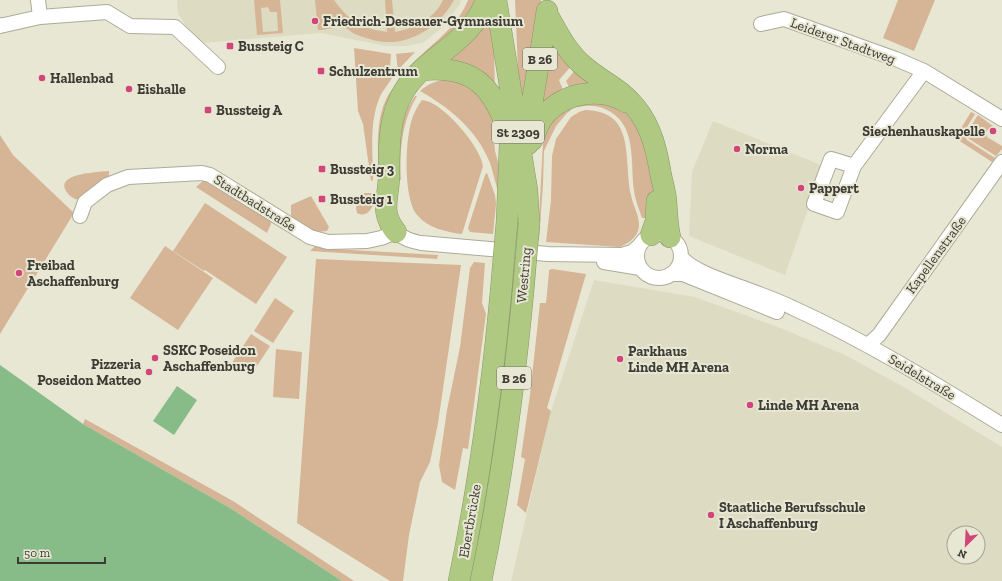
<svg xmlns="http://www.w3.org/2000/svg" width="1002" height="581" font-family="'Zilla Slab',serif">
<rect width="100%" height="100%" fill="#e8e7d4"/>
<path fill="#dddbc1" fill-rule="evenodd" d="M177 0H461L460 4 442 28 424 42 407 46H386L321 33 201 43 192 35 178 14Z
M713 121 823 166 785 275 689 236 692 172Z
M594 280 695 297 783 329 845 355 902 386 1002 447V581H511L551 411ZM954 533H978V557H954Z"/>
<path fill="#d6b496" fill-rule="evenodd" d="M254 0H280L283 33 257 35ZM268 7 270 12H277L278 31 263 32 261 8Z
M315 0H334C348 20 362 29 387 32L385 0H392L395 32C415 28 434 19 443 0H454C439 28 406 49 373 40 366 38 359 36 353 33 350 31 347 28 345 28 339 26 324 30 318 30Z
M468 0H483L478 12 403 75C423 48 456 32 468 0Z
M515 0H541V13L520 115Z
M898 0H935L914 51 883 38Z
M493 11 495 92 445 66Z
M550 37 573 64 559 80 566 97 537 113Z
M354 48 391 54 390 68 392 78C388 85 382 91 379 99 369 124 373 154 373 180L371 181 363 124 358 111Z
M415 52 398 70 396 54Z
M576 69 607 86 573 95 566 81Z
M450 79 474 86 492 116 495 151 499 166 501 199C496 187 494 175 490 163 477 130 450 108 420 91 429 83 438 80 450 79Z
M394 87 397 90 378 180C379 149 373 112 394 87Z
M415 96H417C402 121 399 151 401 180H399C398 152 398 120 415 96Z
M422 100C442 101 481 147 483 166L462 234C446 232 428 228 417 215 403 198 405 140 412 119 414 113 418 105 422 100Z
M603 103 623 111 631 117 644 141 653 185 654 218H642C639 209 635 200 634 191 630 163 638 123 605 109 596 105 588 105 578 107L577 104Z
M572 108 571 110 567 113 556 126 544 151 543 185 539 240 538 239 543 141 549 125 560 113Z
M585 110C637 111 623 160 631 195 633 207 642 219 638 231 635 239 627 244 620 247L546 242 551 200 552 156 556 139 571 117 579 112Z
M971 112 975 114 964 132 967 140 995 158 992 162 955 138Z
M978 115 993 126 988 129 986 133 987 137 1002 146V149L996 156 969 139 967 132Z
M0 135 13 155 74 213 0 334Z
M109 171V180L79 200C74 199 69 196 66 191 55 173 100 172 109 171Z
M487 173 495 195 496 204 493 234 470 232 468 228 485 175Z
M207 180 271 221V224L267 233 196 187 203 181Z
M360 193H378C375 201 370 220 357 213L356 208Z
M311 196 329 227 327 231 316 232 294 221 291 215V205Z
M205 203 287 257 256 304 205 270 204 271 173 251Z
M165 246 213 278 178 330 130 298Z
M315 246 333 249 438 255 437 259 310 251Z
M316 259 461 265 438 423 430 462 420 482 409 535 403 581H390L297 523Z
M474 262 485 263 482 303 486 314 468 449 463 448 455 490 442 482 439 465 447 410 460 347 470 268Z
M552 269 586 274 547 408 551 411 526 513 517 505 525 459 521 457 530 395 540 303H546L549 272V270Z
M511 270 518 271 510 326H508Z
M275 298 294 311 273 343 254 331Z
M251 334 270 346 251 375 232 363Z
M276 349 302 352 299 399 273 397Z
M85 419 233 501 354 581H342L230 508 83 424Z"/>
<path fill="#87bc89" d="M0 365 83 424 230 508 342 581H0Z
M177 386 197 400 174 435 153 421Z"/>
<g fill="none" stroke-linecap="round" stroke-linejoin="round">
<g stroke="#acab99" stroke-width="16">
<path id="minor" d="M38 0 40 17
M761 24 784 19 896 59 924 71 1002 119
M0 25V26L40 17 107 12 130 26 175 27 218 67
M854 166 837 212 814 204 831 159 854 166 924 71
M80 216 85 202 107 185 128 177 202 173 210 175 223 183 310 237 328 242 367 241 381 238 396 232C404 239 411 241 421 243L548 254 622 255 632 252 639 246
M637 256a22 22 0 1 1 44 0a22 22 0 1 1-44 0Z
M681 257C694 273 734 284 754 292 767 297 781 302 793 308 866 341 934 383 1002 425
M604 262 640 268
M671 274H683L777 312
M868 345 879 335 1002 162"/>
</g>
<g stroke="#879867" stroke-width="22">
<path id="highway" d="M496 0 527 190 529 224
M547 14C558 34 568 54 586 68 604 83 621 89 636 108 652 128 657 152 661 176 663 184 665 192 666 200 667 213 667 225 670 237
M422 70C475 65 494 88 509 134
M532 140C535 134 537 127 541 120 558 94 599 85 626 102
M528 144 532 103 542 44 547 11
M507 221 510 143
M396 232C380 212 388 201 389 177 389 149 388 117 404 91 425 56 473 42 486 0
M651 235 656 221 657 201
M459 581C479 485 492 388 501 291
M481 581C501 486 514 389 523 293"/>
</g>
<use href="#minor" stroke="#fff" stroke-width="14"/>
<use href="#highway" stroke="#afc983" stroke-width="21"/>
<g stroke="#879867" stroke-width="22" stroke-linecap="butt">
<path id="highway-bridge" d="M501 291 507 221
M523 293 529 224"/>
</g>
<use href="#highway-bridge" stroke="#afc983" stroke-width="21"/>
</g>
<g fill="#d14579" stroke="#e8e7d4" stroke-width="1.5">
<circle cx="315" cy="21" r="4"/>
<rect x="226" y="42" width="8" height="8" rx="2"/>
<rect x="317" y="67" width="8" height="8" rx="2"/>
<circle cx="42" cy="78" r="4"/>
<circle cx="129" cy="89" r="4"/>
<rect x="204" y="106" width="8" height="8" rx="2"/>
<circle cx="993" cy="131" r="4"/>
<circle cx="737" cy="149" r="4"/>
<rect x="318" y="165" width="8" height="8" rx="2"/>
<circle cx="801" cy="188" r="4"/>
<rect x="318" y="195" width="8" height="8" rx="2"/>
<circle cx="19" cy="273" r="4"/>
<circle cx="155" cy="358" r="4"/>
<circle cx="620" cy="359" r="4"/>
<circle cx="149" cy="372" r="4"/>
<circle cx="750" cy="405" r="4"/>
<circle cx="711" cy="515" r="4"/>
</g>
<g text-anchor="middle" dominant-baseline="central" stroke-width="4" stroke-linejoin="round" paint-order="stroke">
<g fill="#e8e7d4" stroke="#706f64" stroke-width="1">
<rect x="523" y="48" width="34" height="22" rx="3"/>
<rect x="492" y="121" width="52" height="22" rx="3"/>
<rect x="497" y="367" width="34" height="22" rx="3"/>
</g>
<g font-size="13" font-weight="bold" fill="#3c3c34">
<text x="540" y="59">B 26</text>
<text x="518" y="132">St 2309</text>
<text x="514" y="378">B 26</text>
</g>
<g font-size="14" font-weight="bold" fill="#3c3c34" stroke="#e8e7d4" text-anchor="start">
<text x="323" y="21">Friedrich-Dessauer-Gymnasium</text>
<text x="238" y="46">Bussteig C</text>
<text x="329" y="71">Schulzentrum</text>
<text x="50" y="78">Hallenbad</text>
<text x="137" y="89">Eishalle</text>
<text x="216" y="110">Bussteig A</text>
<text x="985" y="131" text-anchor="end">Siechenhauskapelle</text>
<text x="745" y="149">Norma</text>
<text x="330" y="169">Bussteig 3</text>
<text x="809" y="188">Pappert</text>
<text x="330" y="199">Bussteig 1</text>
<text x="27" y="265">Freibad<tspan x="27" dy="16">Aschaffenburg</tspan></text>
<text x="163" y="350">SSKC Poseidon<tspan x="163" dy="16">Aschaffenburg</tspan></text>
<text x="628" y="351">Parkhaus<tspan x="628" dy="16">Linde MH Arena</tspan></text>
<text x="141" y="364" text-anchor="end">Pizzeria<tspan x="141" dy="16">Poseidon Matteo</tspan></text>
<text x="758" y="405">Linde MH Arena</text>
<text x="719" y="507">Staatliche Berufsschule<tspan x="719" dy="16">I Aschaffenburg</tspan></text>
</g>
<g font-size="14" fill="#3c3c34" stroke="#e8e7d4">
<text transform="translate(843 41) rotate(20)">Leiderer Stadtweg</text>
<text transform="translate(255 203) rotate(32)">Stadtbadstraße</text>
<text transform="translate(936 255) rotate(-54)">Kapellenstraße</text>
<text transform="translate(524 275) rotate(-85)">Westring</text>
<text transform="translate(922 377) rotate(31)">Seidelstraße</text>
<text transform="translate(470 521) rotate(-80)">Ebertbrücke</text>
</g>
</g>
<g transform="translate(966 545) rotate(204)"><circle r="19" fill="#e8e7d4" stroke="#a3a394"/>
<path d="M0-3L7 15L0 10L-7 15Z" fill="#d14579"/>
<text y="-6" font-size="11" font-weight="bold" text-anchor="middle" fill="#3c3c34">N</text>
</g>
<path d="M18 557v6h87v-6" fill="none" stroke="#3c3c34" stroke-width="2"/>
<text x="24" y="557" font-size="12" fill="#3c3c34" stroke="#e8e7d4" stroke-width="3" paint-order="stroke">50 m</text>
</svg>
